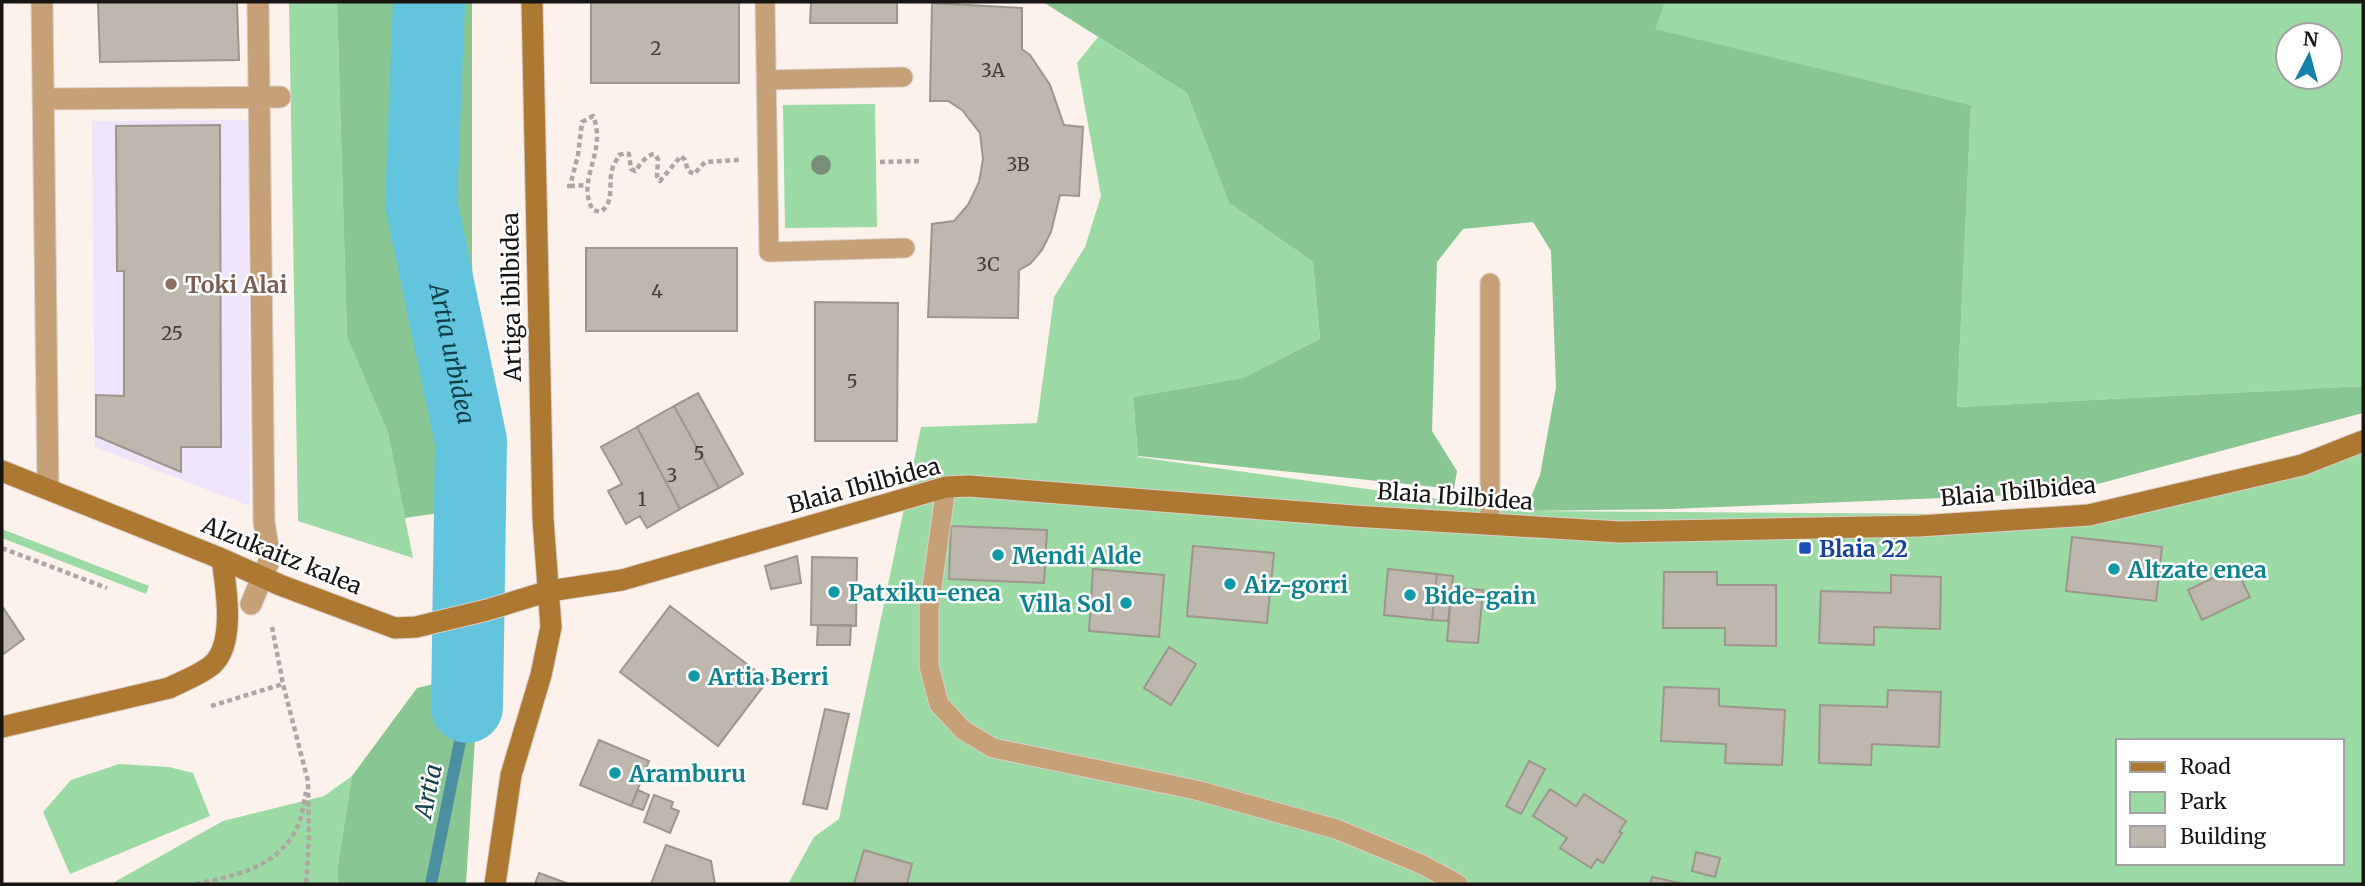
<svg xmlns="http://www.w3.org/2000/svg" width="2365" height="886" font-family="Merriweather,serif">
<rect width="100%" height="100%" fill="#fdf1eb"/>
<path fill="#efe5fa" d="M248 120 250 506 95 447 92 121Z"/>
<path fill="#9bd9a5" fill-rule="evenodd" d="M289 2H337L347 337 388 433 413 558 298 521Z
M1665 2H2363V386L1957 407 1971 105 1654 29ZM2288 35H2330V77H2288Z
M1098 37 1187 93 1229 203 1313 262 1320 339 1243 378 1133 397 1138 457 1525 511 2089 515 2363 441V884H788L814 837 839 819 921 427 1037 423 1054 297 1085 247 1101 196 1077 63ZM2118 741H2342V863H2118Z
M875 104 877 227 785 228 783 105Z
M2 529 149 586 146 594 2 538Z
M119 764 169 767 193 773 210 816 70 874 43 812 71 780Z
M352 776 338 864V884H111L223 821 324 796Z"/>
<path fill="#88c793" d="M337 2H472V261L479 507 405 518 388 433 347 337Z
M1043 2H1665L1655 29 1971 105 1957 407 2363 386V413L2064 493 1671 509 1525 511 1540 475 1556 387 1551 251 1533 222 1463 229 1437 262 1432 431 1457 471 1454 489 1138 456 1133 397 1243 378 1320 339 1313 262 1229 203 1187 93Z
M479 673 466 884H338V864L352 776 417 688Z"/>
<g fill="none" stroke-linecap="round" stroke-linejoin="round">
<path stroke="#4c90a0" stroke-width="12" d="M431 884 467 707"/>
<path stroke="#62c4dd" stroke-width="72" id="s1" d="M429 2 421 203 471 441 467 707"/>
</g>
<path fill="#beb7ae" stroke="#9d968d" stroke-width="2" d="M98 2H237L239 60 100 62Z
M591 2H739V83H591Z
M811 2H897V23H810Z
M932 3 1022 8V49L1030 55 1050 85 1064 125 1083 127 1079 196 1060 195 1051 232 1042 250 1030 264 1019 270 1018 318 928 317 932 224 954 221 968 205 979 182 983 159 980 133 962 110 948 101H930Z
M220 125 221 447H181V472L96 436V395L124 396V271H117L116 126Z
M586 248H737V331H586Z
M815 302 898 303 897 441H815Z
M698 393 743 474 719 488 674 406Z
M674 406 719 488 680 509 637 427Z
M637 427 680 509 647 528 640 516 626 524 608 491 622 484 601 447Z
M951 526 1047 530 1044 583 949 579Z
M2072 537 2162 547 2156 601 2066 591Z
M1193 546 1274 553 1267 623 1187 616Z
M797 556 801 583 771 589 765 566Z
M812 557 857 558 856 626 811 625Z
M2235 567 2250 597 2202 620 2188 590Z
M1093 569 1164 575 1159 637 1089 631Z
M1388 569 1437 574 1432 620 1384 615Z
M1664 572H1717V585H1776V646L1725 645V628H1663Z
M1437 574 1453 576 1448 621 1432 620Z
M1891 575 1941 577 1940 629 1874 627V645L1819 643 1821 591 1891 593Z
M1452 588 1483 590 1478 643 1447 641Z
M2 606 24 639 2 655Z
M670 606 768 680 718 746 620 672Z
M818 625H851L850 645H817Z
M1169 647 1196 664 1171 705 1144 688Z
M1664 687 1719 689V706L1785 710 1782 765 1725 763 1726 744 1661 741Z
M1888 690 1941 692 1939 747 1872 744 1871 765 1819 763 1820 705 1887 707Z
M825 709 849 714 827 809 803 804Z
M599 740 649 761 631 806 580 785Z
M1529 761 1545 769 1521 814 1506 806Z
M1550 789 1576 806 1584 794 1626 821 1619 832 1622 833 1603 863 1597 859 1591 868 1560 848 1567 838 1533 816Z
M638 790 649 795 643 810 631 806Z
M654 795 673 802 671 808 679 811 670 833 644 822Z
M666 845 711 861 715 884H651Z
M864 850 912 864 907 884H854Z
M1696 852 1720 858 1715 877 1692 871Z
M539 873 569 884H535Z
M1652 877 1680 883V884H1650Z"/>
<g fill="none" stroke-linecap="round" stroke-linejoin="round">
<g stroke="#d9cec8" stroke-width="21">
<path id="lane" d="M765 2 769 252 905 248
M766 80 903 77
M1490 283V525
M946 487 929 608V666L939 704 963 730 993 748 1196 790 1336 829 1421 864 1458 884"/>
</g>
<g stroke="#d9cec8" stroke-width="23">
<path id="street" d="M42 2 48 488
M43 99 280 97
M251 604 270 559 264 522 258 2"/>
</g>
<g stroke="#d9cec8" stroke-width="23">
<path id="secondary" d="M2 471 222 559 280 585 395 628 416 627 487 610 549 591 622 580 946 487 969 486 1353 516 1620 532 1919 526 2089 515 2302 465 2363 441
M2 727 169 688C183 681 200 675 212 665 236 644 226 587 222 559
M495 884 511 775 541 675 551 627 543 519 532 2"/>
</g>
<path stroke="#afa6a1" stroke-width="4.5" stroke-dasharray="5 3.5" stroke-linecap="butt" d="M880 162 919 161
M567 186H570L578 155 582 122 593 116C608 152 575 180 593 210L600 212C615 203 608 185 612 170 613 165 617 160 619 155L626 153 629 154 631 169 635 171C640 165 646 155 654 154L658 159 657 176 660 181 681 156 685 160 688 171 694 174 705 162 740 160
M570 186 587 185
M2 548 107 588
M272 627 283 684 308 781 309 838 306 884
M211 706 283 684
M196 884C238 875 284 866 300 820 303 811 304 801 306 792"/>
<use href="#lane" stroke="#c6a177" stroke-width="19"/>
<use href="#street" stroke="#c6a177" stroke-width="21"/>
<use href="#secondary" stroke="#ad7832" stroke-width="21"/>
</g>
<circle fill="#7a8f79" cx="821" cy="165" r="10"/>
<circle fill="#8d6e63" stroke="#fff" stroke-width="2.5" cx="171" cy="284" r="7"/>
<rect fill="#1a4fb4" stroke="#fff" stroke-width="2.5" x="1798" y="541" width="14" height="14" rx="3.5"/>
<g fill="#0f9aa8" stroke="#fff" stroke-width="2.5">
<circle cx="998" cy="555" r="7"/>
<circle cx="2114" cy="569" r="7"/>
<circle cx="1230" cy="584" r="7"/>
<circle cx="834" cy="592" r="7"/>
<circle cx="1410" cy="595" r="7"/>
<circle cx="1126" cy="603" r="7"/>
<circle cx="694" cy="676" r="7"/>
<circle cx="615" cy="773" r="7"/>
</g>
<g text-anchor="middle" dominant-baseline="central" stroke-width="5" stroke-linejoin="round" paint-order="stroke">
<g font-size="19" fill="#423e3a">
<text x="656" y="48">2</text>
<text x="993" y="70">3A</text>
<text x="1018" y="164">3B</text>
<text x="988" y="264">3C</text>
<text x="657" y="291">4</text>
<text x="172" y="333">25</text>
<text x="852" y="381">5</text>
<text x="699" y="453">5</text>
<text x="672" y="475">3</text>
<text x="642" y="499">1</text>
</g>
<g font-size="23" font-weight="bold" fill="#785e54" stroke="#fff" text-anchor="start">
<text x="185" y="284">Toki Alai</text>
</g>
<g font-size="23" fill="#191513" stroke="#fff">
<text transform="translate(511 297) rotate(-91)">Artiga ibilbidea</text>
<text transform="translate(864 485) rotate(-15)">Blaia Ibilbidea</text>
<text transform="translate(2018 491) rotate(-5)">Blaia Ibilbidea</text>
<text transform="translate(1455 496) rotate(4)">Blaia Ibilbidea</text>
<text transform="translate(282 555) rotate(22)">Alzukaitz kalea</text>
</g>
<g font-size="23" font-weight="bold" fill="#164399" stroke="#fff" text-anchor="start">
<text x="1819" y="548">Blaia 22</text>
</g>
<g font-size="23" font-weight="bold" fill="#0d838f" stroke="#fff" text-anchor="start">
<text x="1012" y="555">Mendi Alde</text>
<text x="2128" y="569">Altzate enea</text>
<text x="1244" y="584">Aiz-gorri</text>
<text x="848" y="592">Patxiku-enea</text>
<text x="1424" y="595">Bide-gain</text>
<text x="1112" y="603" text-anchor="end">Villa Sol</text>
<text x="708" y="676">Artia Berri</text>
<text x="629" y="773">Aramburu</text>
</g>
<g font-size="24" font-style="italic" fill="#0f3d48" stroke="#fff">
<text stroke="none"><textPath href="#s1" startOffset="355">Artia urbidea</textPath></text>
<text transform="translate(428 791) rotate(-78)">Artia</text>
</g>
</g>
<rect width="2365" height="886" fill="none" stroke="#191513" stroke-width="7"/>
<rect x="2116" y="739" width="228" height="126" fill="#ffffff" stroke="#a3a1a1" stroke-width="2"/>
<rect x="2130" y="762" width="35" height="10" fill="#ad7832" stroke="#a3a1a1" stroke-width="2"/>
<text x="2180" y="774" font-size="21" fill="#191513">Road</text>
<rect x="2130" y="792" width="35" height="21" fill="#9bd9a5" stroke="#a3a1a1" stroke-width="2"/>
<text x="2180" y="809" font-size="21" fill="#191513">Park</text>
<rect x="2130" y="826" width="35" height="21" fill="#beb7ae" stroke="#a3a1a1" stroke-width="2"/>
<text x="2180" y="844" font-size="21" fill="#191513">Building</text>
<g transform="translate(2309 56) rotate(6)"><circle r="33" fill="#ffffff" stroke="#a3a1a1" stroke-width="2"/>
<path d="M0-5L12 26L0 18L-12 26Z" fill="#1780a9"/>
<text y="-10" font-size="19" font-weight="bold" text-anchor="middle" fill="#191513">N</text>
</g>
</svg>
